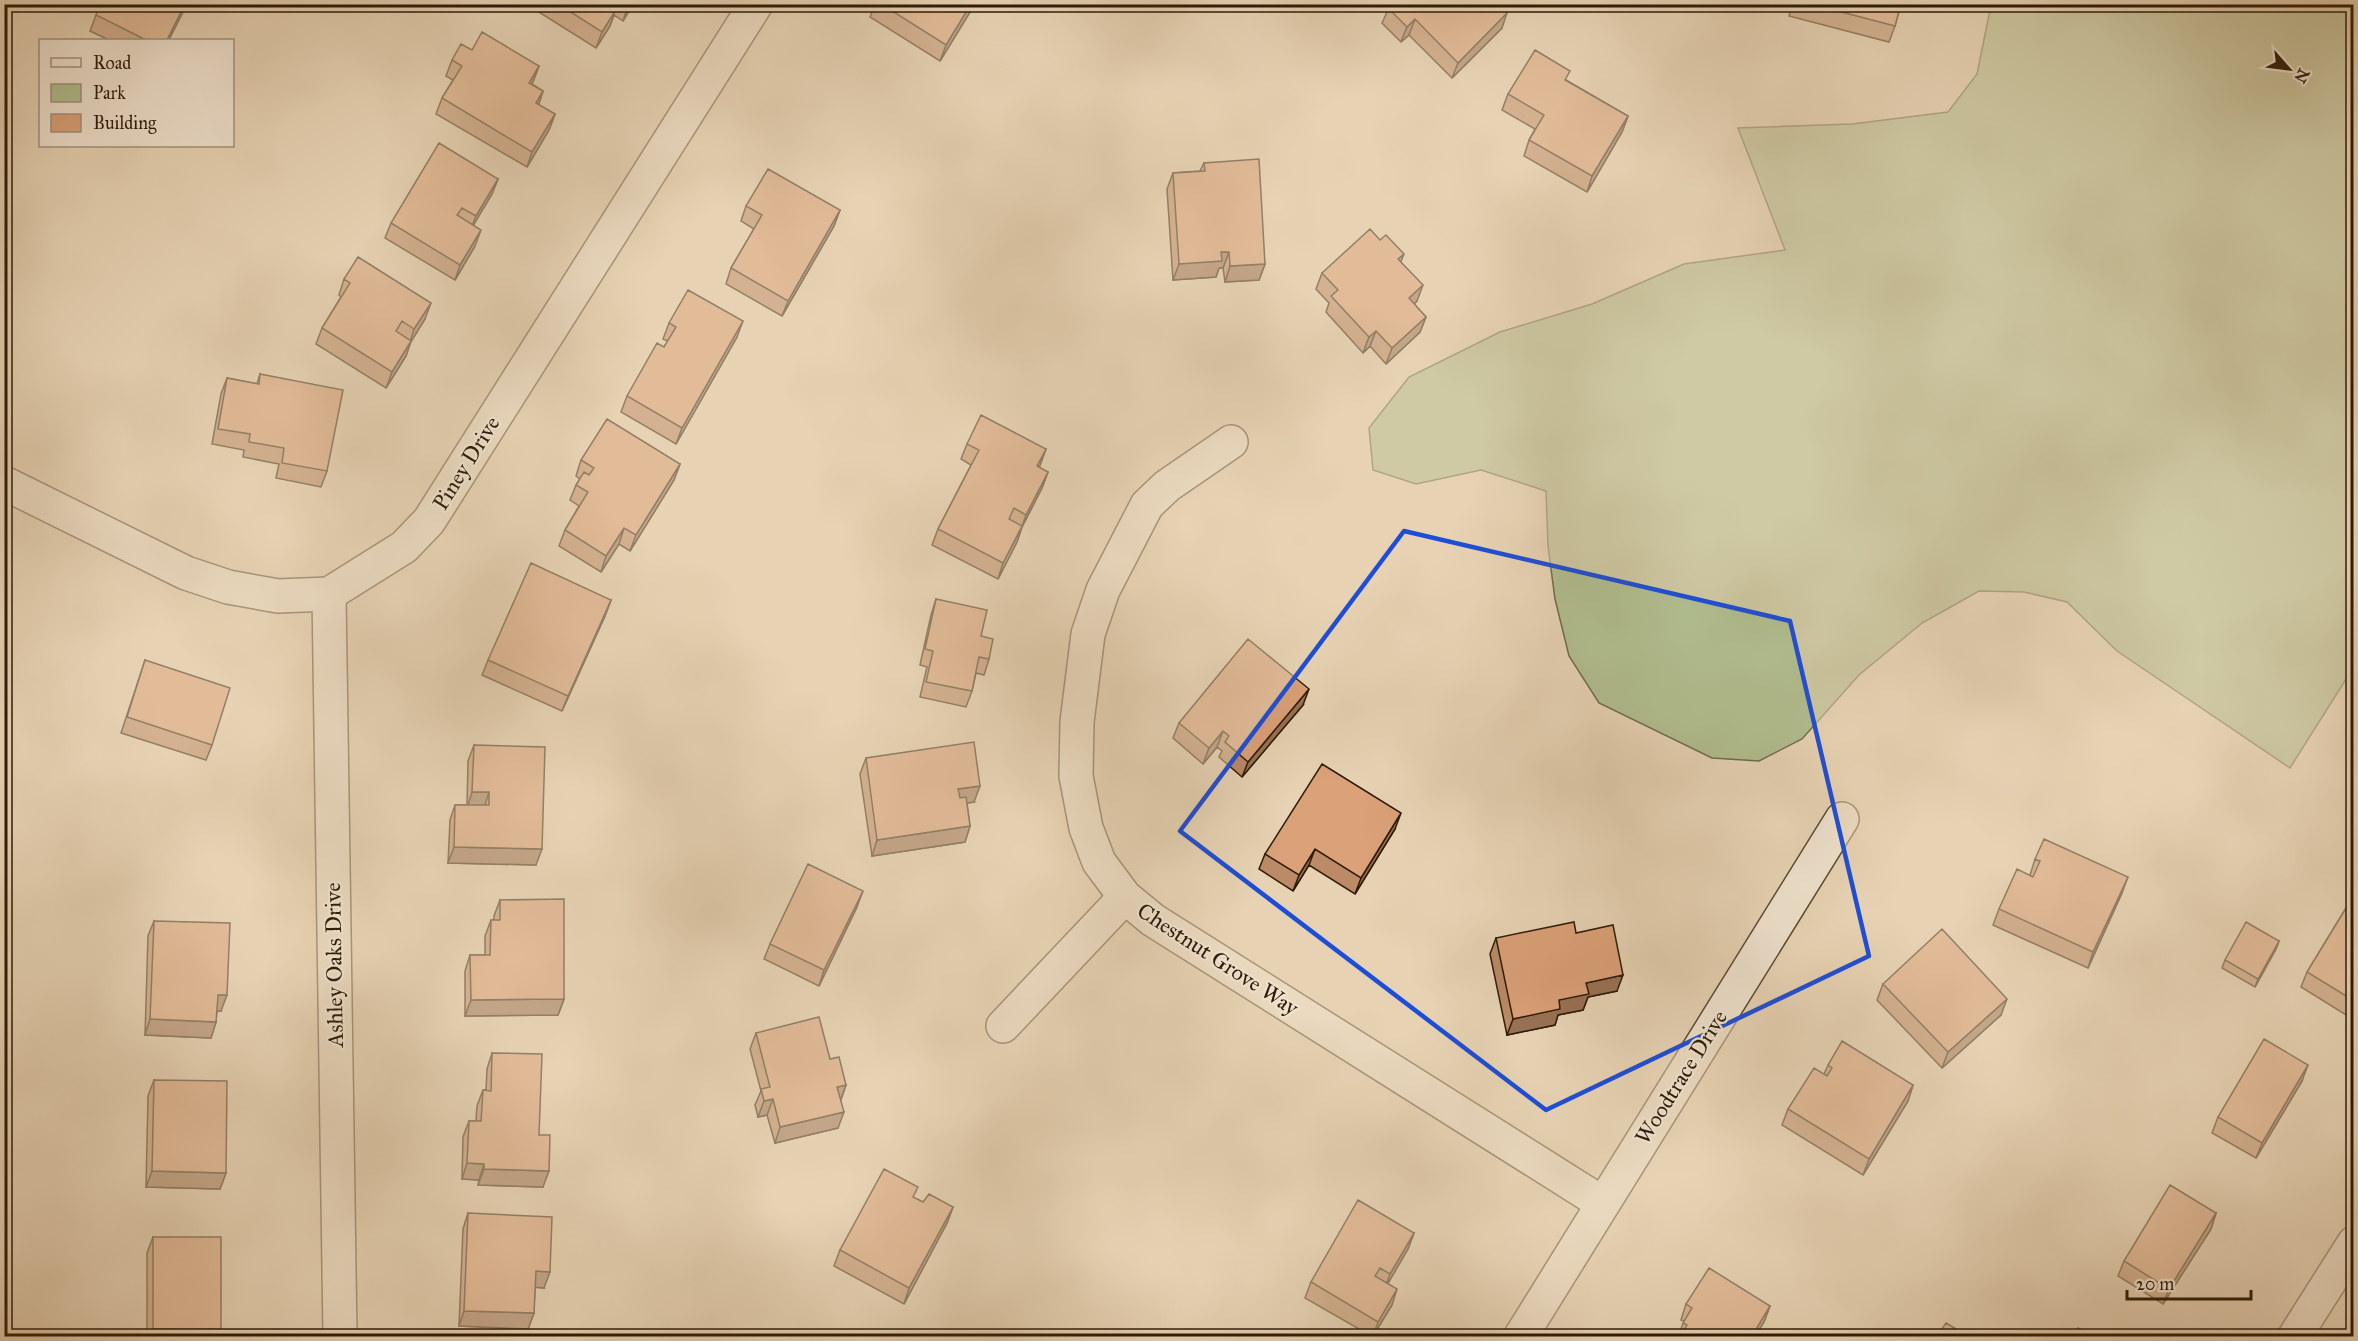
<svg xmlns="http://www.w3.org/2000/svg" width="2358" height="1341" font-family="'IM FELL Great Primer',serif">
<rect width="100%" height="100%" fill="#e7d3b4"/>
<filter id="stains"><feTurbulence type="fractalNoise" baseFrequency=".00333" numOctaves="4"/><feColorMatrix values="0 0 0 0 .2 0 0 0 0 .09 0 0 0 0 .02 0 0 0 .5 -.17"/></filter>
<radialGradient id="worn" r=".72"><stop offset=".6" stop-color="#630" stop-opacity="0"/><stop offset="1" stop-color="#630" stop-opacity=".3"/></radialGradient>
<path fill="#b1be90" stroke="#706c4c" stroke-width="1.5" d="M1991 5H2353V668L2290 768 2117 651 2067 602 2024 592 1979 591 1922 623 1859 675 1802 739 1759 761 1712 758 1599 703 1569 656 1555 599 1548 546 1546 491 1481 470 1416 484 1373 470 1369 428 1409 377 1500 332 1592 304 1684 264 1785 250 1738 128 1852 124 1948 112 1977 74Z"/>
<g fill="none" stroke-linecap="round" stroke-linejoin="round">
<g stroke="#5c4933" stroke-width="36">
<path id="street" d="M1231 442 1167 486 1147 505 1103 590 1088 634 1077 722 1076 776 1086 828 1099 862 1125 897 1153 920 1602 1203
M4 483 186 573 228 587 278 596 329 594 404 547 429 521 756 4
M329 594 340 1336
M1003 1026 1125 897
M1521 1336 1842 819
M2295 1336 2354 1243"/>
</g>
<use href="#street" stroke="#efe2ce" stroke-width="33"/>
</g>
<path fill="#bc8a67" stroke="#2e1b08" stroke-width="1.5" d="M526 4H633L623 21 614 15 610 26 596 48Z
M875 4H975L940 61 870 17Z
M1379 4H1499L1502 28 1452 78 1409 35 1401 42 1382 23 1387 12Z
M1792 4H1901L1895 26 1889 42 1789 16Z
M96 15 169 40H109L90 31Z
M472 50 539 66 532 84 543 91 538 105 555 114 549 130 527 167 436 114 442 98 453 80 446 76 452 60Z
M1566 80 1628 116 1622 132 1587 192 1524 156 1529 140 1535 129 1502 110 1508 94Z
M1204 163 1265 264 1259 280 1225 282 1223 268H1219L1216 277 1173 280 1167 189 1173 173 1200 171Z
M498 179 492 194 473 225 475 246 455 280 385 238 391 223Z
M746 206 840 210 834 226 782 316 726 284 731 268 754 229 741 221Z
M1401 262 1417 301 1414 304 1426 317 1420 332 1386 364 1370 346 1363 353 1326 312 1329 303 1316 289 1322 273Z
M344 279 425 319 411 341 406 356 386 388 316 344 322 328 341 297 339 295Z
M669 323 737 337 676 444 621 412 627 396 664 347 668 341 663 339Z
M260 374 327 471 321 487 276 478 279 464 243 457 244 450 212 444 221 394 227 378 257 384Z
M967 444 1046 449 1039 468 1048 472 1042 488 1022 527 1017 542 998 579 932 545 938 529 971 465 961 459Z
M581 460 680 464 674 480 630 551 619 544 601 572 559 546 565 530 579 506 570 500 576 485 580 479 576 476Z
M936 599 981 636 989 659 984 675 976 673 972 691 966 707 920 697 927 667 920 665 931 615Z
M611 600 605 616 562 711 482 675 488 660Z
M145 660 212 745 206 760 121 733Z
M1303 705 1242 777 1219 757 1222 751 1217 747 1203 764 1173 738 1179 723Z
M474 745 536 865 448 863 450 820 455 805H467L468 761Z
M866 758 974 802 967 803 970 826 965 842 872 856 860 774Z
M1395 829 1355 894 1309 865 1293 891 1259 869 1265 854Z
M2035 859 2122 893 2088 968 1993 925 1999 909 2030 875Z
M2354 895V1002L2346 1015 2301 987 2307 972Z
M500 900 564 999 558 1015 465 1016V971L470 955H485V936L491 920H494V916Z
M857 907 819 986 764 959 770 944Z
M154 921 221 1011H217L216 1022 211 1038 145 1035 148 936Z
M1576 933 1617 991 1588 997 1583 1010 1558 1015 1555 1025 1507 1035 1490 954 1496 938Z
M2279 941 2276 949 2255 987 2222 968 2225 960Z
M1883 984 2001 1015 1942 1068 1877 1000Z
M756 1033 830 1059 846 1085 841 1100 838 1128 775 1143 767 1115 758 1117 755 1105 761 1091 750 1049Z
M492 1053 539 1135 543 1187 478 1185 479 1180 462 1179 463 1137 469 1121H476L477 1106 483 1090H486L487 1069Z
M1828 1065 1913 1085 1908 1101 1863 1175 1782 1125 1788 1109 1824 1074Z
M154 1080 226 1173 220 1189 146 1187 148 1096Z
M2302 1081 2256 1158 2212 1133 2218 1117Z
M914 1198 923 1202 953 1207 947 1223 904 1304 834 1266 840 1250Z
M468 1213 544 1288 535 1287 534 1313 528 1329 459 1326 463 1229Z
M2216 1213 2211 1229 2163 1304 2118 1276 2124 1261Z
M1414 1233 1408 1249 1388 1283 1392 1305 1373 1336H1371L1305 1298 1311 1282Z
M153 1237 221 1329 219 1336H147V1253Z
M1686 1304 1770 1306 1764 1322 1755 1336H1678L1684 1321 1681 1320Z"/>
<path fill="#997154" stroke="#2e1b08" stroke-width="1.5" d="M185 4H187L169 40H167Z
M633 4 623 21 628 5Z
M971 4H975L940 61 946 45Z
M615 11 610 26 596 48 602 32Z
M1507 13 1502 28 1452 78 1458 63Z
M1415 19 1409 35 1401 42 1407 27Z
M539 66 533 82 523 98 529 83Z
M543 91 538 107 536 103Z
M555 114 549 130 527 167 532 152Z
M1628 116 1622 132 1587 192 1592 176Z
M498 179 492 194 470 231 476 216Z
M840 210 834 226 782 316 788 301Z
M481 230 475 246 455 280 460 265Z
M1221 252H1229L1223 268H1219L1216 277 1173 280 1179 264Z
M1404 254 1398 269V259Z
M1265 264 1259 280 1225 282 1230 266Z
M1423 285 1417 301 1403 314 1409 298Z
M431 303 425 319 409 345 414 329Z
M1426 317 1420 332 1386 364 1392 348Z
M743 321 737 337 676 444 682 428Z
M1376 331 1370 346 1363 353 1369 337Z
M411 341 406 356 386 388 392 372Z
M1046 449 1040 465 1031 482 1037 466Z
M680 464 674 480 630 551 636 535Z
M1048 472 1042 488 1022 527 1017 542 998 579 1003 563 1021 529 1026 515Z
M624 528 619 544 601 572 606 556Z
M611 600 605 616 562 711 568 696Z
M1309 689 1303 705 1242 777 1248 762Z
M1223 731 1217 747 1203 764 1209 748Z
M980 786 974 802 953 805 958 789Z
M472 792H489L484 808H467Z
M1401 813 1395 829 1355 894 1361 878Z
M970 826 965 842 872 856 877 840Z
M454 847 542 849 536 865 448 863Z
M1315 849 1309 865 1293 891 1299 875Z
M2128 877 2122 893 2088 968 2093 952Z
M863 891 857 907 819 986 824 970Z
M2279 941 2276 949 2255 987 2258 979Z
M1623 975 1617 991 1588 997 1583 1010 1558 1015 1555 1025 1507 1035 1513 1019 1559 1000 1586 983Z
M218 995H227L221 1011H212Z
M2354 995V1002L2346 1015 2351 999Z
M564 999 558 1015 465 1016 471 1000Z
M2007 999 2001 1015 1942 1068 1948 1052Z
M150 1019 216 1022 211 1038 145 1035Z
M2308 1065 2302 1081 2256 1158 2262 1143Z
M846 1085 840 1101 837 1087Z
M1913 1085 1908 1101 1863 1175 1869 1159Z
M773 1099 767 1115 758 1117 764 1101Z
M844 1112 838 1128 775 1143 780 1127Z
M467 1163 484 1164 479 1180 462 1179Z
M484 1169 549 1171 543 1187 478 1185Z
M152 1171 226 1173 220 1189 146 1187Z
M953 1207 947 1223 904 1304 909 1288Z
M2216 1213 2211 1229 2163 1304 2169 1289Z
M1414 1233 1408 1249 1384 1290 1390 1274Z
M536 1271 550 1272 544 1288 530 1287Z
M1397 1289 1392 1305 1373 1336 1378 1322Z
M1770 1306 1764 1322 1755 1336H1752Z
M464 1311 534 1313 528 1329 459 1326Z
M153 1329H221L219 1336H150Z"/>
<path fill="#dba178" stroke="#2e1b08" stroke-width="1.5" d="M101 4H185L167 40H146L96 15Z
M558 4H607L615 11 602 32Z
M881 4H971L946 45Z
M1391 4H1499L1507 13 1458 63 1415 19 1407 27 1388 8Z
M1811 4H1901L1895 26Z
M482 32 539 66 529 83 543 91 536 103 555 114 532 152 442 98 462 66 452 60 461 44 472 50Z
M1535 50 1570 71 1565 80 1628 116 1592 176 1529 140 1544 115 1508 94Z
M439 143 498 179 476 216 462 208 457 215 481 230 460 265 391 223Z
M1259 159 1265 264 1230 266 1229 252H1221L1222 261 1179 264 1173 173 1205 171 1204 163Z
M768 169 840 210 788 301 731 268 762 215 746 206Z
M1370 229 1380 240 1386 235 1404 254 1398 259 1423 285 1409 298 1426 317 1392 348 1376 331 1369 337 1331 296 1338 290 1322 273Z
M358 257 431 303 414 329 402 321 396 331 411 341 392 372 322 328 350 283 344 279Z
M688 290 743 321 682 428 627 396 657 343 664 347 676 327 669 323Z
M260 374 343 390 327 471 282 463 284 448 249 442 250 434 218 429 227 378 259 384Z
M981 415 1046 449 1037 466 1048 472 1026 515 1014 508 1009 519 1022 526 1003 563 938 529 979 450 967 444Z
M607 419 680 464 636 535 624 528 606 556 565 530 588 492 576 485 584 472 589 475 594 468 581 460Z
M531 563 611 600 568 696 488 660Z
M936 599 987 610 981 636 993 639 989 659 979 657 972 691 926 682 933 651 925 649Z
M1248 639 1309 689 1248 762 1225 742 1229 736 1223 731 1209 748 1179 723Z
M145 660 230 688 212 745 127 717Z
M974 742 980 786 958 789 960 798 966 797 970 826 877 840 866 758Z
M474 745 545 747 542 849 454 847 455 805H489V792H472Z
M1322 764 1401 813 1361 878 1315 849 1299 875 1265 854Z
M2044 839 2128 877 2093 952 1999 909 2017 869 2033 877 2040 861 2035 859Z
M808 864 863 891 824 970 770 944Z
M2354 895V995L2351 999 2307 972Z
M564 899V999L471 1000 470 955H490L491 920H500V900Z
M154 921 230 923 227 995H218L216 1022 150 1019Z
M1574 922 1576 933 1613 925 1623 975 1586 983 1589 994 1559 1000 1560 1009 1513 1019 1496 938Z
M2246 922 2279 941 2258 979 2225 960Z
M1942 929 2007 999 1948 1052 1883 984Z
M819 1017 830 1059 839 1057 846 1085 837 1087 844 1112 780 1127 773 1099 764 1101 761 1089 770 1087 756 1033Z
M2264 1039 2308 1065 2262 1143 2218 1117Z
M1842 1041 1913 1085 1869 1159 1788 1109 1814 1068 1827 1076 1832 1068 1828 1065Z
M492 1053 542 1054 539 1135H550L549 1171 484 1169V1164L467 1163 469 1121H481L483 1090 491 1091Z
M154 1080 227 1081 226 1173 152 1171Z
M884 1169 918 1187 913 1197 923 1202 929 1194 953 1207 909 1288 840 1250Z
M2170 1185 2216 1213 2169 1289 2124 1261Z
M1358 1200 1414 1233 1390 1274 1380 1268 1375 1276 1397 1289 1378 1322 1311 1282Z
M468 1213 552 1217 550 1272 536 1271 534 1313 464 1311Z
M153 1237H221V1329H153Z
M1709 1268 1770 1306 1752 1336H1680L1687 1325 1683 1323 1692 1308 1686 1304Z
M1946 1323 1968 1336H1937Z
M2078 1328 2093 1336H2073Z"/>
<path d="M0 0H2358V1341H0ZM1404 531 1790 621 1869 956 1546 1110 1180 831Z" fill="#e7d3b4" fill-opacity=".55" fill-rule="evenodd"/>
<path fill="none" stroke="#1d4ed8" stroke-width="4.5" stroke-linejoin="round" d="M1404 531 1790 621 1869 956 1546 1110 1180 831Z"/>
<g text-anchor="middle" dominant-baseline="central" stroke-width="4.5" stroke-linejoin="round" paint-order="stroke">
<g font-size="22" fill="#2e1b08" stroke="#efe2ce">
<text transform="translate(466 463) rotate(-58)">Piney Drive</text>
<text transform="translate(1218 959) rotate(33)">Chestnut Grove Way</text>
<text transform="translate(334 965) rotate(-91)">Ashley Oaks Drive</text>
<text transform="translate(1681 1077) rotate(-58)">Woodtrace Drive</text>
</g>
</g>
<rect width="2358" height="1341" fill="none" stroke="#e7d3b4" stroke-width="24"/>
<rect x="6" y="6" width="2346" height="1329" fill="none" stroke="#2e1b08" stroke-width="3"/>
<rect x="12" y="12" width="2334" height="1317" fill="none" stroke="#2e1b08" stroke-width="1.5"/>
<rect x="39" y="39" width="195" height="108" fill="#efe2ce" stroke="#a2927f" stroke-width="1.5"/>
<rect x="51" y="58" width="30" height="9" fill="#efe2ce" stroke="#a2927f" stroke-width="1.5"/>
<text x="93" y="69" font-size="18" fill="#2e1b08">Road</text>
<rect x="51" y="84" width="30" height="18" fill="#b1be90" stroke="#a2927f" stroke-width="1.5"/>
<text x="93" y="99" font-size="18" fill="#2e1b08">Park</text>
<rect x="51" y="114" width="30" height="18" fill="#dba178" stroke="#a2927f" stroke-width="1.5"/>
<text x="93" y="129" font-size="18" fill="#2e1b08">Building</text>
<g transform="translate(2289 69) rotate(118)" stroke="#efe2ce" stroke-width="4.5" paint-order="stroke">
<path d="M0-4.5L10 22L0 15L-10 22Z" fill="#2e1b08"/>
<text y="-9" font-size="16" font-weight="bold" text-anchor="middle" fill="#2e1b08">N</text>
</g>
<path d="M2127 1290v9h124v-9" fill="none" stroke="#2e1b08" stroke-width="3"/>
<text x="2136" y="1290" font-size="18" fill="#2e1b08" stroke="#efe2ce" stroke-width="4.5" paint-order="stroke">20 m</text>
<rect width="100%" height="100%" filter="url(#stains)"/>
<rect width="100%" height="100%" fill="url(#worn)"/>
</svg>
